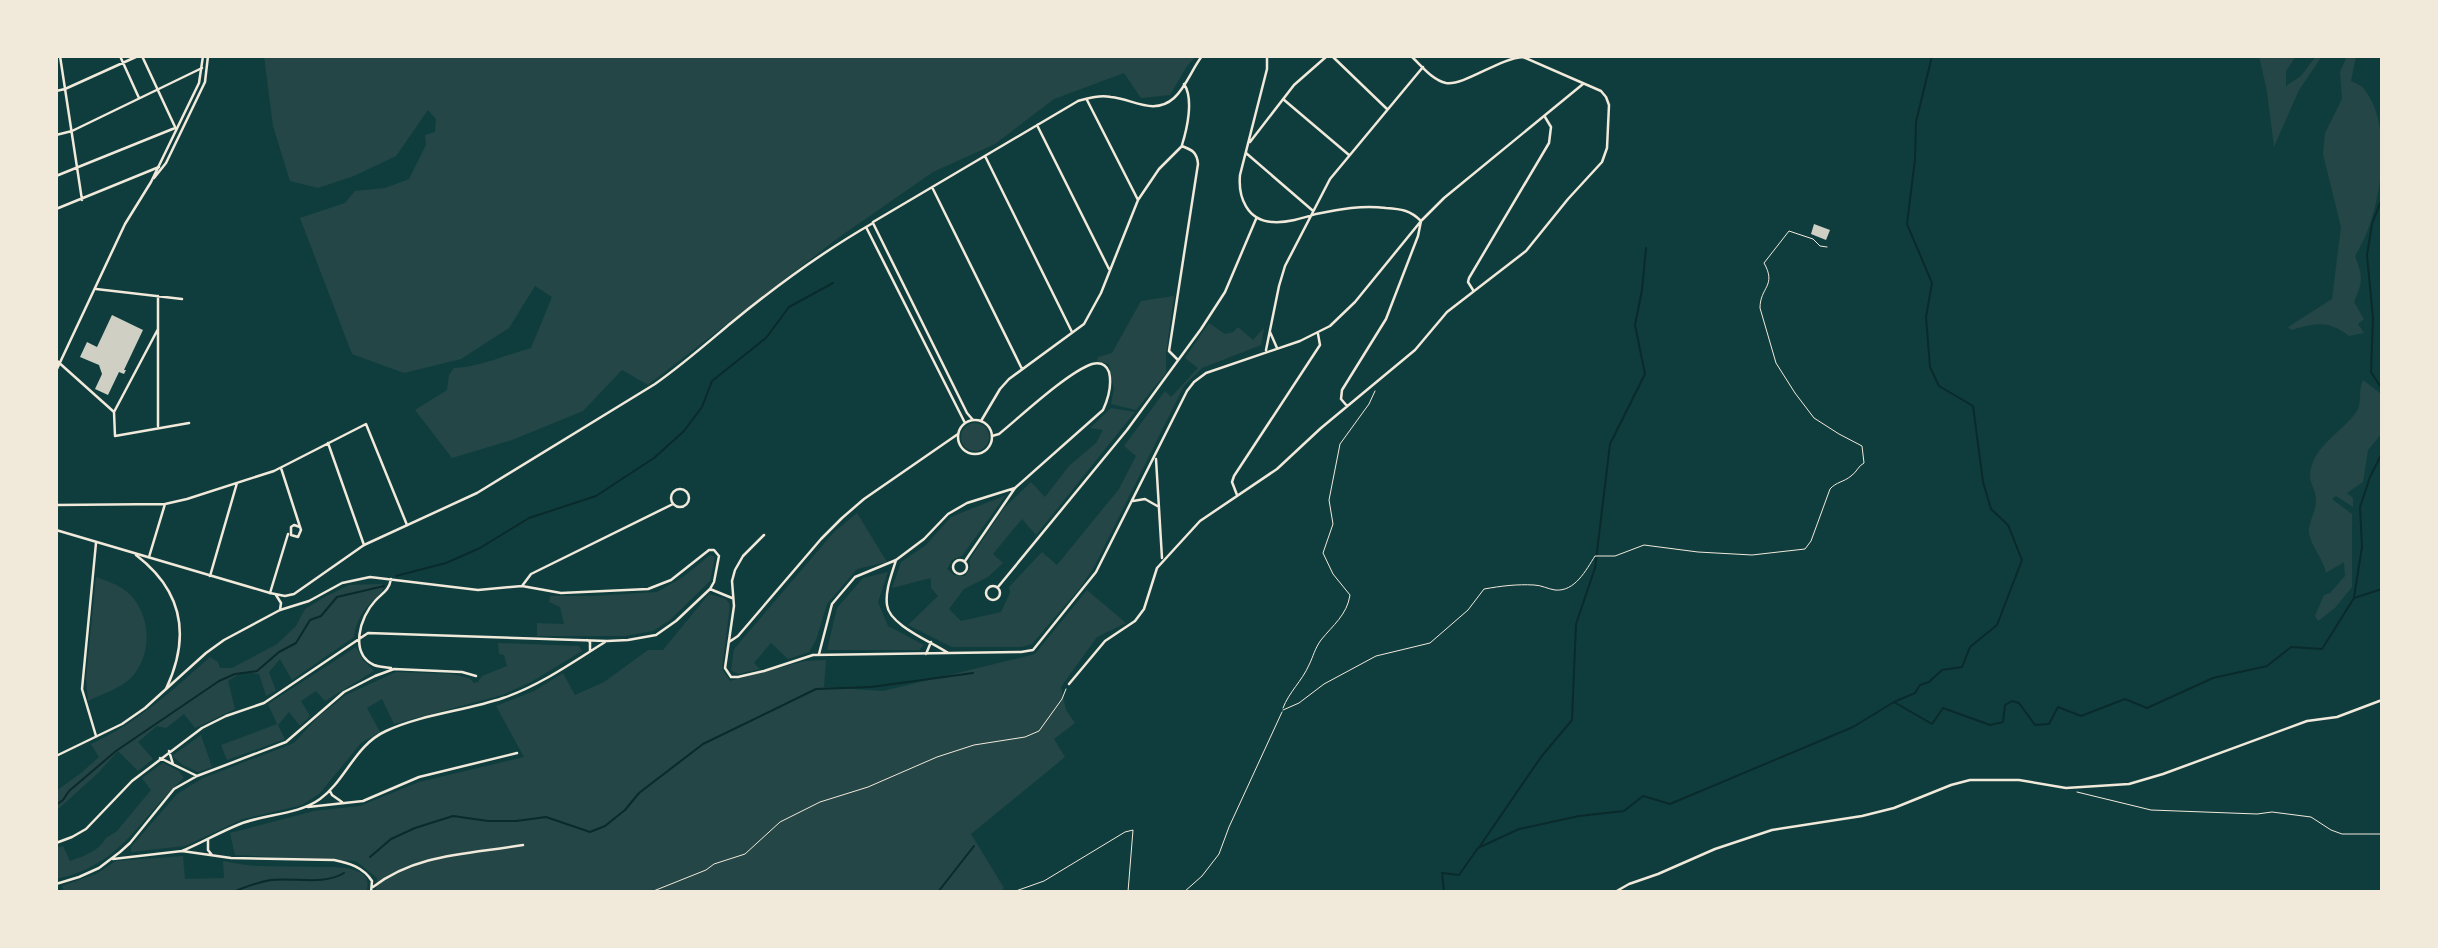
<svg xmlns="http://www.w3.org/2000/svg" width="2438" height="948" font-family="Karla,sans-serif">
<rect width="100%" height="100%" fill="#0f3d3e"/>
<path fill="#244646" d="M264 56H1196L1187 66 1170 95 1141 98 1124 73 1054 99 995 144 933 172 838 238 648 385 622 370 583 411 512 440 452 458 415 410 447 390 449 375 454 368C480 367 505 355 531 348L552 297 535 286 509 328 461 359 404 373 352 354 300 218 345 203 355 191 385 188 409 179 426 145 425 135 435 132 436 119 428 110 396 156 354 176 318 188 290 181 273 126Z
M2259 56H2296L2286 71V86L2301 76 2316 56H2322L2299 90 2274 147 2267 91Z
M2347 56H2356L2351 81C2355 83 2361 85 2364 89 2396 128 2380 218 2355 256 2363 277 2363 281 2354 302L2364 319 2358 324 2364 333 2349 336C2328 320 2316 323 2291 330L2288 327 2332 299 2341 227 2323 154 2325 133 2342 99 2340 72Z
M1174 296 1166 354V373L1136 410 1111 404 1114 389 1109 364 1097 361 1098 357 1112 353 1141 301Z
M1209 323 1225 334 1233 332 1238 327 1253 340 1264 328 1261 345 1202 368 1184 386 1094 567 1080 588 1032 644 1022 647H952L908 625 938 596 931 588V578L892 588 901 562 926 545 951 517 1006 495 962 556 952 560 947 569 954 575 965 576 970 568V559L1004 508 1031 482 1045 497 1069 466 1096 443 1103 430 1090 428 1111 408 1135 412 1036 535 1022 519 993 554 1003 563 988 577 964 589 949 609 961 621 1001 612 1010 593 1009 587 1042 552 1057 565 1119 489 1136 456 1124 446 1165 391 1171 397 1198 368 1185 358Z
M2363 380 2381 394 2382 433 2368 450 2363 482 2347 493 2353 498V507L2336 496 2332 499 2352 514V587L2335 608 2318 621 2315 616 2324 595 2330 593 2345 576 2344 562 2326 573C2323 558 2311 546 2309 533 2308 523 2316 511 2316 501 2317 492 2310 485 2310 475 2312 446 2342 433 2357 411 2362 403 2358 390 2363 380Z
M961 437a14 14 0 1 1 28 0a14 14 0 1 1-28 0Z
M857 513 887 562 857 569 827 604 816 640 809 652 788 659 771 643 754 663 760 669 738 674 731 670 734 649 834 532Z
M710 555 715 557 710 581 670 620 653 631 625 636H537V623L564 624 560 607 549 602 550 596H592L657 592 683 577Z
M888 572 878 602 888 626 924 645 919 650H827L837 608 863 578Z
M96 577C107 581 117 584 126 591 151 611 154 654 131 678 119 689 102 694 88 701L86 679Z
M382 584 383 591C367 605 357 616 354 637L292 680 280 659 269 672 276 691 266 696 259 674 242 672 228 681 235 709 195 728 184 714 166 728 157 726 138 742 153 759 138 771 118 751 97 774 56 811V791L81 773 99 757 91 744C137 723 173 690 210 657L218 662 220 668H232L277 644 296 626 305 609 325 597 349 585Z
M1087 590 1126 623 1097 637 1061 687 1066 710 1075 723 1054 739 1065 757 971 834 1004 888 1001 892H376L377 878 356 861 235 855 230 833 314 811 360 806 419 782 524 757 496 706 534 691 563 673 575 695 604 682 648 650H663L709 594 726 599 730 605 722 669 730 681 805 661 826 660 824 687 883 691 1035 654Z
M498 643 579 646 582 651 531 682 502 695 394 724 382 699 367 708 380 732 361 743 320 793 302 805 243 819 185 846 131 852V847L177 794 203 778 294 743 318 717 346 695 396 672 452 674 469 678 474 683 478 682 482 676 507 666 504 655 499 654Z
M356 647 363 660 374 671 325 701 316 691 301 701 310 716 300 726 289 712 278 725 285 739 227 760 221 745 277 724 268 704Z
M201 735 212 767 198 772 183 765 172 756Z
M163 763 179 771 184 778C138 819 123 865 56 879V848L63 846 70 861C84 856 99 851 106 838L117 831 151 790 142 778Z
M183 856 185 879 224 878 223 861C234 863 245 865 256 866 277 866 297 867 317 867 333 867 376 864 366 892H64L62 886 96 874 116 861Z"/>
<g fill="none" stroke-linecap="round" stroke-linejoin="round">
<path stroke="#0a2a2b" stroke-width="2" d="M2382 198 2372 224 2367 255 2373 318 2371 372 2382 389
M396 576 446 563 480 548 529 518 596 496 654 458 684 431 702 407 712 381 766 338 789 307 833 283
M2354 597 2362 547 2360 507 2370 477 2382 453
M1894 702 1915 693 1920 685 1929 682 1942 670 1962 667 1970 647 1997 625 2022 560 2008 525 1991 509 1983 482 1973 406 1939 386 1930 367 1926 317 1932 283 1907 224 1915 159 1916 122 1932 56
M56 805 63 800 69 791 116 751 219 681 235 674 257 671 279 652 296 643 310 620 321 616 337 597 384 586
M1480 846 1541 757 1572 720 1576 624 1595 568 1610 444 1645 374 1635 325 1642 290 1646 248
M370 857 391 839 415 828 453 816 488 821H516L546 817 590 832 605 826 625 810 639 793 703 744 816 689 871 687 973 673
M233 892C245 887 258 882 271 880 295 877 322 886 344 873
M938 892 974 846
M1444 892 1442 873 1459 875 1478 848 1519 829 1579 816 1624 811 1643 796 1670 804 1853 727 1894 702 1932 724 1943 708 1990 725 2003 722 2005 705 2012 701 2019 703 2035 725 2049 724 2058 707 2081 716 2125 699 2147 708 2213 678 2267 666 2291 647 2322 649 2354 598 2382 589"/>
</g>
<path fill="#cfcfc3" d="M1814 224 1830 230 1826 240 1811 234Z
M112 315 143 330 124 370H126L124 374 119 372 108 395 95 389 102 374 99 365 80 357 87 342 97 347Z"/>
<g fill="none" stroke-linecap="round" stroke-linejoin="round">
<path stroke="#f1e9da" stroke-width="1" d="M1283 708C1289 692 1302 681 1309 665 1313 657 1315 648 1321 640 1333 625 1347 615 1350 595L1333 574 1323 553 1333 524 1329 500 1340 444 1369 404 1375 391
M1283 710 1299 703 1324 684 1376 656 1430 643 1468 610 1484 589C1501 586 1517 584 1534 585 1541 585 1548 589 1555 590 1575 592 1586 570 1595 556H1615L1644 545 1698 552 1752 555 1805 549 1811 541 1830 489C1836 482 1844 482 1851 476 1857 472 1858 466 1864 463L1862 446 1839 434 1814 418 1795 393 1776 363 1760 308C1760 287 1777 286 1764 263L1789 231 1813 239 1820 246 1827 247
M2077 792 2151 810 2257 814 2272 812 2311 817 2331 830 2342 834H2382
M651 892 706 870 714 864 745 854 780 822 820 802 868 787 937 757 974 745 1025 737 1039 731 1062 699 1066 689
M1013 892 1044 881 1125 832 1133 830 1128 892
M1184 892 1202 876 1219 854 1229 827 1282 712"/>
<path stroke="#f1e9da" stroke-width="2.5" d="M60 56 82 200
M120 56 139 98
M142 56 176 129
M1267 56V69L1240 175C1238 197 1247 221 1273 222 1287 223 1303 218 1316 214 1340 209 1362 205 1386 208 1401 209 1410 210 1421 221L1418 236 1386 319 1342 390 1341 399 1347 406
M1332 56 1387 109
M56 91 65 89 138 56
M1283 99 1349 155
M1087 100 1138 200
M1037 125 1109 269
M56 135 72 131 202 68
M1250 142 1294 85 1327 56
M1182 145C1187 129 1194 99 1184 84
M1246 153 1312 210
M985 156 1072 332
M56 176 175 128
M932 187 1022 369
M56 209 159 167
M873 222 1078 101C1089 98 1099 95 1111 97 1133 99 1154 116 1174 98 1186 87 1192 69 1202 56
M96 289 182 299
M1473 290 1468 282 1469 278 1549 143 1551 127 1545 117
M158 296V426
M158 329 114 412 115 436 189 423
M1270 332 1277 348
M1266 350 1279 286 1285 266 1330 179 1423 67
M56 360 114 412
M1178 360 1169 351 1198 164C1197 152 1192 150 1182 146
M981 421 1000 389 1009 379 1084 324 1101 293 1138 200 1159 169 1182 146
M328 443 364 545
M1156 459 1162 558
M281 468 301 530 298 537 291 535V527L294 525 300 527
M671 498a9 9 0 1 1 18 0a9 9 0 1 1-18 0Z
M1237 495 1232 482 1234 476 1320 345 1318 334
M1133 501 1145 499 1159 507
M56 505 165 504 187 499 274 471 366 424 407 525
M764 535 743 556 735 570 732 581 734 606 725 668 731 677H738L764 671 813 655 1021 652 1033 650 1096 572 1187 391 1194 382 1206 373 1300 341 1330 326 1355 302 1421 221 1444 198 1583 84
M136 555C183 591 191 636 166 689
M149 557 165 504
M953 567a7 7 0 1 1 14 0a7 7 0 1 1-14 0Z
M896 560C892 574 885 590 887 605 889 625 932 642 948 653
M965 561 1015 488 1103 410C1108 399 1112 384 1109 372 1106 364 1100 362 1092 364 1068 372 1021 416 999 434L992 436
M210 576 237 483
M391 579C389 591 382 593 375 601 360 617 349 653 374 665 379 667 386 667 391 668
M986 593a7 7 0 1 1 14 0a7 7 0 1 1-14 0Z
M522 586 531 574 673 504
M998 587 1127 430 1201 329 1225 292 1256 219
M710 589 732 598
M270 593 288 534
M280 610 309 601 342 583 370 577 478 590 522 586 561 593 648 589 671 580 709 550H714L719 556 714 582 710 589
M587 640 590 642V651
M729 642 738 636 821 539 842 518 864 499 958 434
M819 654 832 604 855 577 896 560 924 539 948 514 967 503 1015 488
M926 654 931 642
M1069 684 1105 641 1135 621 1144 609 1157 568 1200 521 1277 469 1321 428 1415 350 1447 312 1526 251 1568 199 1602 162 1607 148 1609 105 1606 97 1601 91 1523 57C1500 58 1464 86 1446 83 1432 80 1421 65 1411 56
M96 736 82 689 96 543
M169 751 173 764
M160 758 197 776
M330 791 332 795 342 802
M308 807 363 801 419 777 517 753
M208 840V850L212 855
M56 843 72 837 86 829 132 781 202 728 226 716 264 703 368 633 607 641 628 640 656 635 676 621 710 589
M182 851C201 843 220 832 240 824 265 814 298 815 320 799 346 780 355 745 386 731 423 714 465 711 503 698 539 686 573 662 605 642
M113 859 182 851 231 858 334 860C349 863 363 867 372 881L371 892
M56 884 79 877 99 868 120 852 130 843 174 789 197 776 286 742 344 692 375 676 394 669 462 672 476 676
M373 887C417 853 471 854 523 845
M1615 892 1629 884 1658 874 1715 849 1772 830 1862 816 1894 808 1951 785 1970 780H2019L2066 788 2129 784 2163 774 2307 721 2337 717 2382 700"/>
<path stroke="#f1e9da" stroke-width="2.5" d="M154 178 166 163 205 82 208 56
M866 227 965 423
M56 371 125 224 151 182 199 83 203 56
M958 437a17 17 0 1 1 34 0a17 17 0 1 1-34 0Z
M56 530 270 593 285 596 294 594 364 545 477 493 655 384C682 365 706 344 731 323 776 286 822 252 873 223L967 413 973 420
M56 756 122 724 145 708 206 653 224 640 280 610 281 603 276 595"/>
</g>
<rect width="2438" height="948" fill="none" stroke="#f1e9da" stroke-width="116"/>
</svg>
